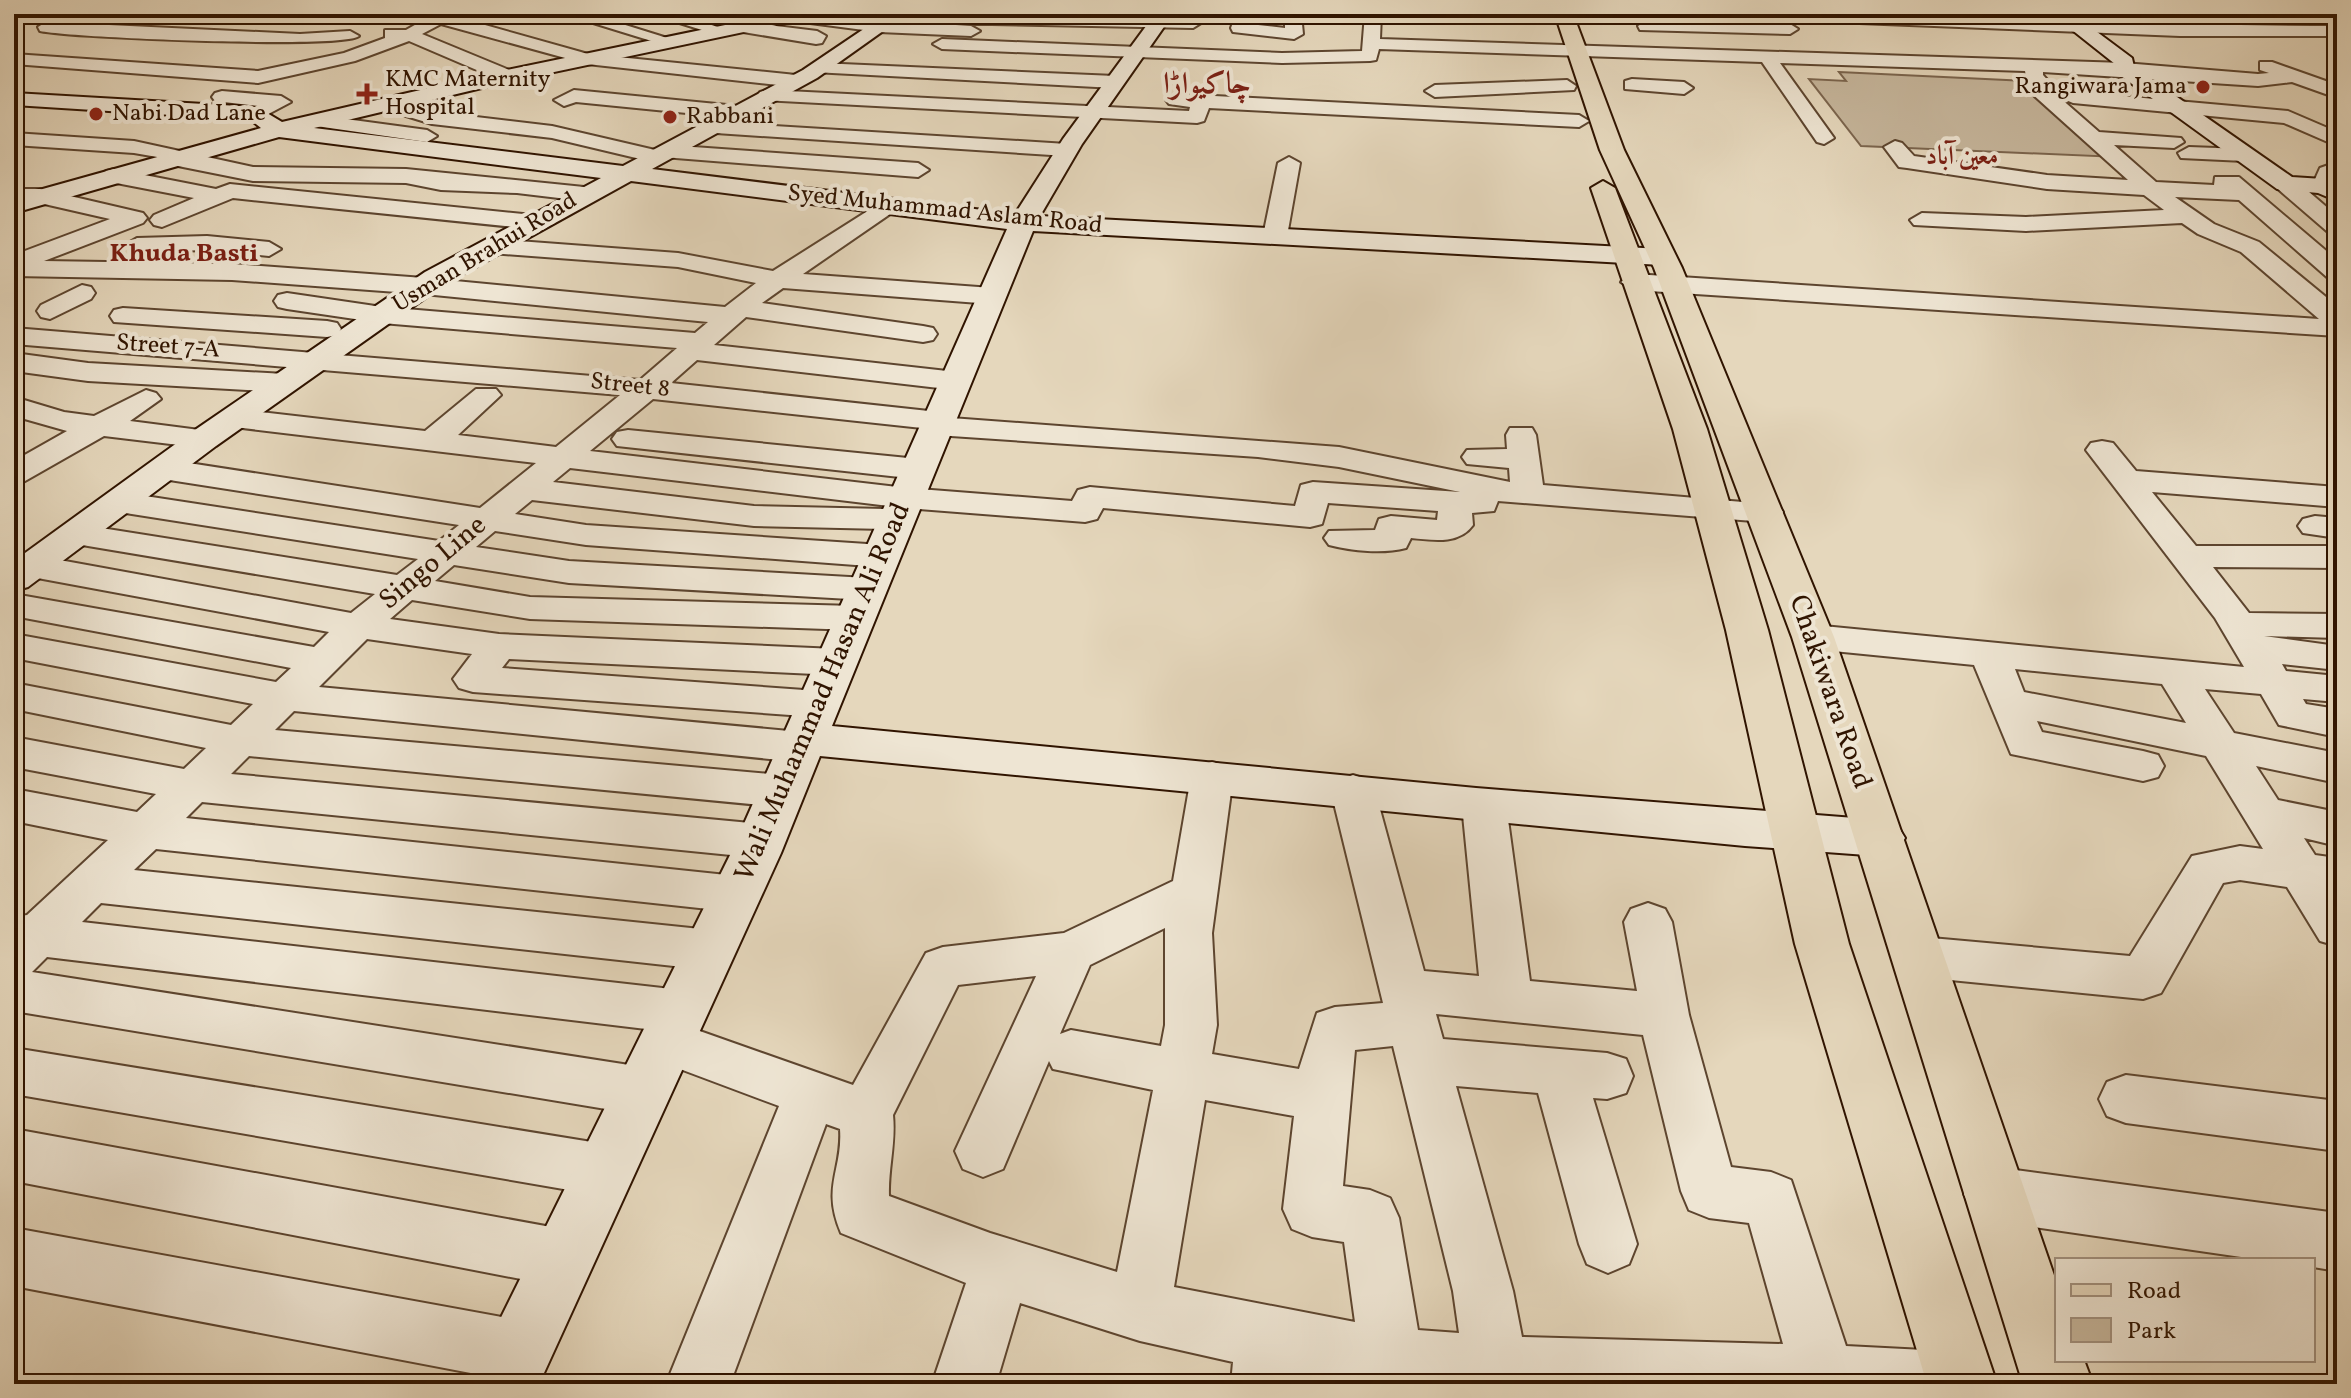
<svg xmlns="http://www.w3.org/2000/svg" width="2351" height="1398" font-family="Vollkorn,Amiri,serif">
<rect width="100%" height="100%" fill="#e5d7bc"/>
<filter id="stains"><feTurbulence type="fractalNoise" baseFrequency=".0025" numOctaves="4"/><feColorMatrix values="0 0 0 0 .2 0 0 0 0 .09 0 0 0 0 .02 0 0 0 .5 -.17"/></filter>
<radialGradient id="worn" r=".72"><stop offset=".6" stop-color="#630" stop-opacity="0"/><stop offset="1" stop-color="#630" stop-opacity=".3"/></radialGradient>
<path fill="#c6b69c" stroke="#7b654e" stroke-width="2" d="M2089 14H2318L2337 22 2312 29 2099 20Z
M1839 72 2027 81 2117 157 1861 146 1809 79 1846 81Z"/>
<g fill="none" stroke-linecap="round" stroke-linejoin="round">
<g stroke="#5d452f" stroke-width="4">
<path id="street" d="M434 14H454L453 16 588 54 796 75 805 81 796 87 587 64 441 24 422 34 514 72V80H500L409 41 355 61 258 83 14 64V54L258 71 344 53 385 38V30H406Z
M564 14H590L680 42 671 47Z
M651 14H678L730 31 721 36Z
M788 14 971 26 980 31 971 36 879 32 795 21 789 20Z
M935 14 1193 18 1201 23 1193 28 939 23 931 18Z
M1236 14H1252L1249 24 1285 28V14H1301L1303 34 1294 39 1233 32 1231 28Z
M1365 14H1381L1380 39 2124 63 2258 74 2269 73 2260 70V62H2272L2337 85V98L2292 82 2258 86 2043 72V75L2052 85H2065L2077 92 2288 111 2337 132V146L2284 123 2073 103 2059 97 2099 132 2181 138 2184 142 2174 148 2114 145 2156 182 2214 185 2215 177H2239L2337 260V281L2328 278 2239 200 2175 197 2214 224 2259 242 2337 306V336L1634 290 1621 282 1634 274 2319 319 2241 252 2198 234 2182 223 2026 231 1914 225 1910 220 1922 213 2026 217 2164 210 2144 195 2047 189 1907 168 1899 167 1884 147 1895 141 1902 143 1914 156 2047 175 2128 180 2029 91 2025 71 1780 63 1834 138 1824 144 1817 142 1762 62 1379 49 1376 60 1370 61 1282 63 942 49 933 44 942 39 1282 53 1362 51Z
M1456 14H1552L1553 16 1545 21 1464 19Z
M1754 14C1948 14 2142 26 2337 26V36H2180L1762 19Z
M1646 21 1790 24 1798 29 1790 34 1640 30 1638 26Z
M46 22 300 34 350 31 359 36C345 49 72 38 40 31L38 27Z
M743 22 817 31 826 36 822 43 816 44 737 31 735 27Z
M819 63 1115 76 1124 82 1115 88 813 72 810 68Z
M1632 79 1684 82 1693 88 1684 94 1625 89V81Z
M1567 80 1576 86 1574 90 1435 97 1425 91 1435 85Z
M574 90 737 106 747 112 737 118 576 102 564 106 554 100Z
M767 90 1189 111 1190 107 1169 104 1166 100 1169 96 1176 94 1579 115 1589 121 1579 127 1209 108 1204 121 1197 123 760 100 757 96 760 92Z
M222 91 281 96 291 102 257 120 247 114 258 106 215 101 212 97 215 93Z
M387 98 434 112 552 126 655 150 665 145 918 163 929 170 918 177 663 157 653 162 552 138 432 124 380 108 377 104Z
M316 115 427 130 437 136 427 142 309 125 306 121 309 117Z
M708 122 1067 144 1078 150 1067 156 701 132 698 128Z
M14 133 134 141 253 167 406 169 584 187 595 194 584 201 517 193 441 190 406 183 253 181 173 165 163 158 134 153 14 145Z
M2189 147 2244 149 2255 155 2244 161 2181 158 2178 153Z
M1289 157 1300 163 1287 236 1275 243 1263 236 1278 163Z
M2337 162V178L2331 191H2315L2312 186 2320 168Z
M114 169 216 189 230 184 533 215 545 222 533 229 233 198 162 227 154 225 150 220 154 215 194 198 106 181 103 176 106 171Z
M2286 177 2294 179 2337 216V235L2329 233 2278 189 2275 184 2278 179Z
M14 189H40L143 213 147 218 143 223 44 261 232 264 424 278 725 307 756 283 678 267 491 253 479 246 491 239 678 253 773 271 885 200 897 207 893 212 803 274 992 288 1001 290 1005 296 1001 302 992 304 783 288 762 303 923 326 933 328 937 334 933 340 923 342 746 317 714 345 956 372 966 375 971 381 966 387 956 390 697 360 671 383 938 412 951 418 1339 447 1510 482 1509 468 1467 464 1462 457 1467 450 1507 449 1506 435 1510 428H1532L1536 435 1543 485 1778 505 1783 512 1778 519 1766 522 1498 501 1494 511 1472 513 1473 525C1459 545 1432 540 1411 538L1406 548C1383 554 1352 551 1329 545L1324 538 1329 531 1375 530 1379 519 1391 516 1437 520 1438 511 1328 503 1322 524 1310 527 1103 508 1097 519 1085 522 906 508 570 468 553 482 754 506 885 509 897 512 902 519 897 526 885 529 754 526 532 500 515 514 586 525 882 545 894 549 900 556 894 563 882 567 586 545 495 531 476 547 569 561 867 578 880 581 885 589 880 597 867 600 569 583 454 565 435 581 530 597 855 606 868 610 874 618 868 626 855 630 530 619 412 600 390 619 499 634 836 649 850 653 855 662 850 671 836 675 509 659 502 668 818 691 832 694 838 704 832 714 818 717 473 692 459 688 453 679 472 654 367 639 319 687 800 732 815 737 821 747 815 757 800 762 294 711 275 730 781 775 796 780 803 791 796 802 781 807 249 756 231 774 761 824 777 829 783 841 777 853 761 858 202 802 186 818 736 876 753 881 759 894 753 907 736 912 156 849 134 870 710 930 727 936 734 950 727 964 710 970 101 903 82 922 680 990 698 997 705 1012 694 1029 853 1085 926 953 943 947 1064 933 1173 881 1191 777 1197 766 1212 762 1227 766 1233 777 1212 933 1217 1025 1212 1054 1299 1069 1317 1013 1335 1007 1383 1003 1331 791 1338 780 1353 775 1368 780 1375 791 1424 971 1479 976 1462 805 1469 794 1484 789 1499 794 1506 805 1530 981 1637 991 1624 922 1631 909 1648 903 1665 909 1672 922 1689 1015 1731 1167 1771 1172 1791 1180 1846 1346 1963 1352 1985 1362 1995 1384H1354L1295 1374V1384H1231L1233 1362 1140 1341 1020 1303 996 1384H932L966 1283 841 1233C821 1186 843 1170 840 1129L826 1124 730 1384H666L779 1106 648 1057 640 1041 646 1029 47 957 32 972 642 1067 661 1074 669 1091 661 1108 642 1115 14 1011V917L27 915 108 840 14 821V789L137 812 156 794 14 767V737L184 769 206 748 14 709V683L231 725 253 704 14 658V634L276 682 291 668 14 616V594L314 647 329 632 32 577 19 574 14 566 19 558 32 555 351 613 375 594 76 544 64 541 59 534 64 527 76 524 397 575 418 559 119 512 107 509 102 502 107 495 119 492 439 541 459 525 163 479 152 476 147 469 152 462 163 459 480 508 536 463 234 427 223 424 219 418 223 412 234 409 425 431 476 389H496L501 395 458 435 556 447 620 395 14 344V328L640 380 677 348 382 323 287 309 278 307 274 301 278 295 287 293 382 307 695 333 708 322 424 294 232 280 14 276V255L110 219 40 203H14ZM653 399 922 428 936 435 1258 457 1339 467 1460 492 1313 482 1301 485 1295 506 1090 487 1078 490 1072 501 906 488 590 451ZM1165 928V1025L1161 1046 1071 1030 1060 1034 1090 965ZM1036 976 955 1151 963 1169 983 1177 1003 1169 1049 1061 1053 1069 1153 1090 1117 1272 990 1233 889 1196C888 1168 896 1143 893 1115L958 985ZM1436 1014 1643 1035 1681 1191 1689 1210 1709 1218 1749 1223 1783 1344 1522 1337 1513 1291 1456 1086 1538 1093 1579 1244 1587 1264 1608 1273 1629 1264 1637 1244 1593 1098 1607 1099 1626 1093 1633 1076 1626 1059 1607 1053 1443 1039ZM1393 1046 1453 1291 1459 1333 1418 1330 1399 1218 1390 1198 1370 1190 1343 1186 1355 1050ZM1205 1100 1294 1116 1283 1209 1292 1229 1312 1237 1344 1242 1355 1322 1174 1287Z
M207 236 269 242 281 249 269 256 207 250 137 252 125 245 137 238Z
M82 285 91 287 95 293 91 299 50 319 41 317 37 311 41 305Z
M123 308 327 321 337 323 341 329 337 335 327 337 114 322 110 316 114 310Z
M14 353 88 363 285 374 295 377 300 383 295 389 285 392 88 381 14 371Z
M146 390 156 393 161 399 130 421 215 432 220 439 215 446 204 448 104 436 25 481 14 484V461L67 431 14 416V397L64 412 94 416Z
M628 430 918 459 929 462 934 469 929 476 918 479 617 446 612 439 617 432Z
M2102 441 2113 443 2136 471 2337 487V507L2152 492 2196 546H2337V568L2213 567 2249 613 2337 614V638L2264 636 2337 646V670L2282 664 2286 671 2337 676V702L2303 699 2306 704 2337 709V737L2279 725 2261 694 2205 689 2234 733 2337 753V783L2256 766 2278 800 2337 812V846L2304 838 2315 855 2337 858V946L2320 941 2287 887 2240 880 2223 883 2161 993 2143 999 1920 977 1903 971 1896 957 1903 943 1920 937 2130 956 2192 856 2240 846 2263 849 2206 756 2037 721 2042 732 2143 751 2158 755 2164 766 2158 777 2143 781 2011 754 1974 665 1813 649 1800 645 1794 637 1800 629 1813 625 2244 667 2215 618 2086 450 2091 443ZM2015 669 2162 684 2186 723 2024 692Z
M2315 516 2337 518V538L2303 533 2298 526 2303 519Z
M14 1048 604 1144 624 1151 632 1170 624 1189 604 1196 14 1094Z
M2126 1075 2337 1101V1151L2126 1123 2107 1116 2099 1099 2107 1082Z
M14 1129 562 1229 583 1237 592 1258 583 1279 562 1287 14 1181Z
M1993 1167 2337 1213V1271L2313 1267V1260H2262L1993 1221 1973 1213 1964 1194 1973 1175Z
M14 1228 518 1320 540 1329 549 1351 540 1373 518 1382 14 1286Z"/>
</g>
<g stroke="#301400" stroke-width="4">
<path id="secondary" d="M778 14H814L805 19 507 82 314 128 623 166 803 70 886 14H907L817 78 652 169 1015 214 1063 139 1155 14H1173L1082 144 1040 216 1662 249 1672 251 1676 257 1672 263 1662 265 1033 231 832 726 1476 788 1880 820 1897 825 1905 838 1897 851 1880 856 1745 846 820 756 781 853 539 1384H468L731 853 1007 229 631 181 445 284 216 446 28 587 14 591V561L192 432 425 272 601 178 279 137 14 213V197L261 128 251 120 14 105V93L257 107 282 122 507 70Z
M2052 14H2073L2132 58 2134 67 2292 177 2323 179 2337 184V201L2318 193 2277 189 2117 73 2115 64Z
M2309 14H2337V24L2312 18Z"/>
</g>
<g stroke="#301400" stroke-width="4">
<path id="primary" d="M1555 14H1573L1624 150 1682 268 1834 637 2057 1284V1360H2084L2093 1384H2023L1792 637 1654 268 1600 150Z
M1603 181 1615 188 1707 429 1768 630 1849 944 1997 1384H1927L1795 944 1726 630 1673 429 1591 188Z"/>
</g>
<use href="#street" fill="#eee5d3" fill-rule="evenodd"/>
<use href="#secondary" fill="#eee5d3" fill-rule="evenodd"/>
<use href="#primary" fill="#e5d7bc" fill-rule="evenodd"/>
</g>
<g fill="#8f2418" stroke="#eee5d3" stroke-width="3">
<circle cx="2203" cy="87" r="8"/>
<path d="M363 82h8v8h8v8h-8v8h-8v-8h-8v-8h8z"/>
<circle cx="96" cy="114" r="8"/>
<circle cx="670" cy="117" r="8"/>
</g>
<g text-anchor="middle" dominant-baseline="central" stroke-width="8" stroke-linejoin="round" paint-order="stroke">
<g font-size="24" fill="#301400" stroke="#eee5d3" text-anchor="start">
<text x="385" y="80">KMC Maternity<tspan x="385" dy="28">Hospital</tspan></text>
<text x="2187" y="87" text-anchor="end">Rangiwara Jama</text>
<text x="112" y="114">Nabi Dad Lane</text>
<text x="686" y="117">Rabbani</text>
</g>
<g font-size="24" fill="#301400" stroke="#eee5d3">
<text transform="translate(945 210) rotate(6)">Syed Muhammad Aslam Road</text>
<text transform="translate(485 253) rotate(-31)">Usman Brahui Road</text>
<text transform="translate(168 347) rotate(4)">Street 7-A</text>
<text transform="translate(630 386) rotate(6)">Street 8</text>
</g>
<g font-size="26" font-weight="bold" fill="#7a1f14" stroke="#eee5d3">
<text x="1962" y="157">معین آباد</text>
<text x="184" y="254">Khuda Basti</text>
</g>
<g font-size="28" fill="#301400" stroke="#eee5d3">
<text transform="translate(433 563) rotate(-40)">Singo Line</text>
<text transform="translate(823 692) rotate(-67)">Wali Muhammad Hasan Ali Road</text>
<text transform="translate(1830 692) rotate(71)">Chakiwara Road</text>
</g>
<g font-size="30" font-weight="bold" fill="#7a1f14" stroke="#eee5d3">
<text x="1207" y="85">چاکیواڑا</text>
</g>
</g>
<rect width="2351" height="1398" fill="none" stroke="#e5d7bc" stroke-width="48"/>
<rect x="16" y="16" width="2319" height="1366" fill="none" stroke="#301400" stroke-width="4"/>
<rect x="24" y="24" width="2303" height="1350" fill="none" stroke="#301400" stroke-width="2"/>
<rect x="2055" y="1258" width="260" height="104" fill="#eee5d3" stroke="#a2917f" stroke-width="2"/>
<rect x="2071" y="1284" width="40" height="12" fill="#e5d7bc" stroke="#a2917f" stroke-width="2"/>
<text x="2127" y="1298" font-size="24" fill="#301400">Road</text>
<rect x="2071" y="1318" width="40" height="24" fill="#c6b69c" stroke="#a2917f" stroke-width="2"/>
<text x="2127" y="1338" font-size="24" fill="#301400">Park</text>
<rect width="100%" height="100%" filter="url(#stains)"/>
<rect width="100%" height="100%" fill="url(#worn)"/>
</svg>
